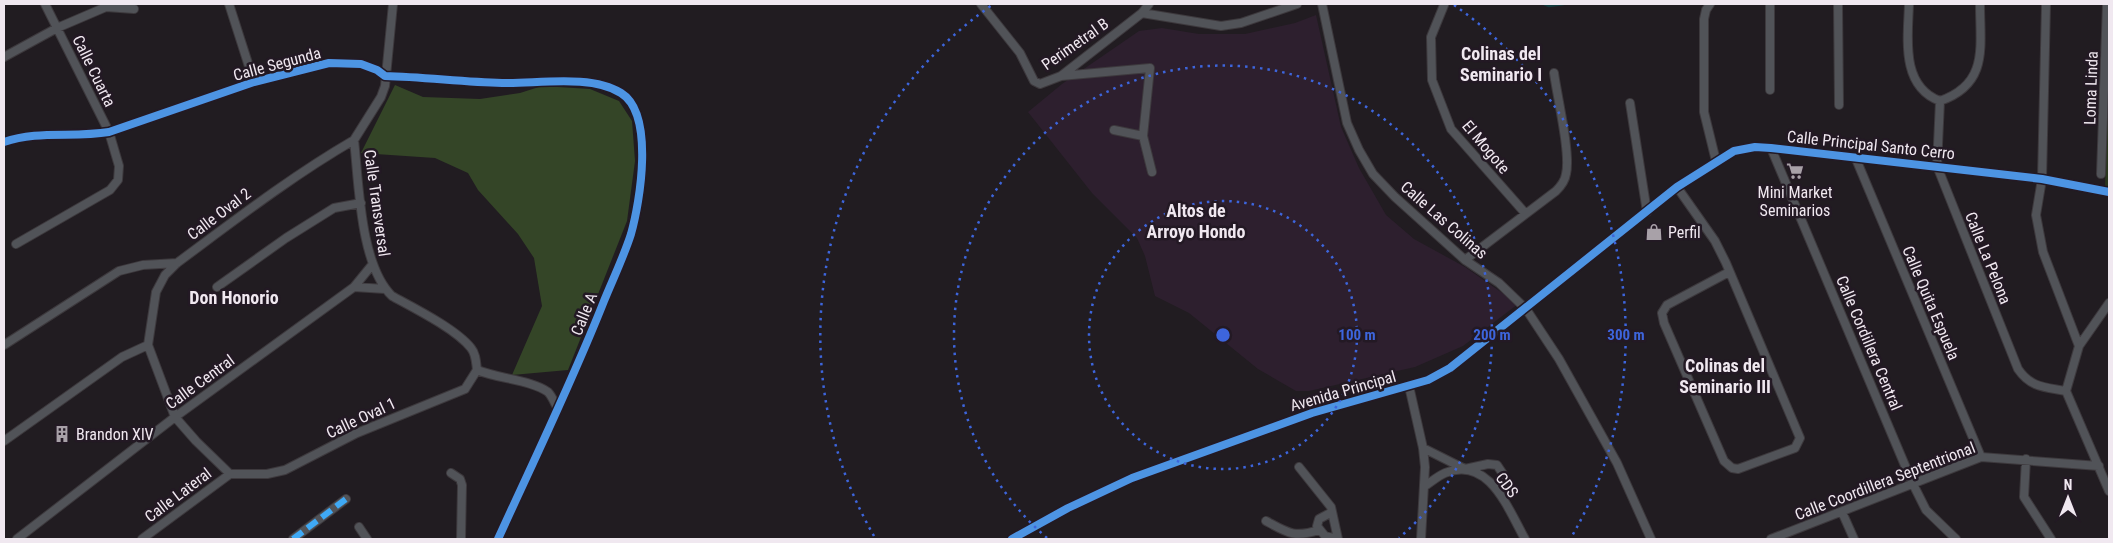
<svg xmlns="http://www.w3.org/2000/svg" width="2113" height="543" font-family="'Roboto Condensed',sans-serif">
<rect width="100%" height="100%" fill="#211c21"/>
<path fill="#2d1f2e" d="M1316 15 1341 127 1359 168 1386 215 1414 239 1465 267 1518 304 1463 346 1415 367 1309 391H1296L1258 369 1189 313 1155 296 1145 256 1137 238 1092 193 1028 112 1062 84 1139 31 1162 28 1199 34H1245L1295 23Z"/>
<path fill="#29371d" d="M2107 114H2109V189L2105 188Z"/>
<path fill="#344527" d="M395 85 423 97 480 99 520 93 542 86 590 89 619 101 632 121 635 161 627 221 568 370 512 375 542 306 534 258 518 234 478 190 468 173 435 158 361 153Z"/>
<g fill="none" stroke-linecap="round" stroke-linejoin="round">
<path stroke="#113a3d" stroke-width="2.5" d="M1544 4 1549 6 1564 4"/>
<g stroke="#3d393d" stroke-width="10">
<path id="minor" d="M229 4 254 82
M981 4 1020 53 1034 81 1040 84 1061 76 1142 13 1221 26 1241 23 1297 4
M1322 4 1347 123 1359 150 1373 174 1395 197 1465 260 1499 283 1526 309 1559 359 1617 463 1651 539
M1710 4 1706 10 1704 19V112L1716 161
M1838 4 1839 105
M1909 4C1908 37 1900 86 1940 101
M2046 4 2042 179 2036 215 2043 252 2079 346 2066 391
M1444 5 1431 37 1432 80 1451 129 1525 213
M1142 13 1149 4
M4 57 57 28 106 7 134 9
M1061 76 1150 68 1143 136 1152 172
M1770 90V4
M1940 101 1937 166 2018 369C2031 388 2045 387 2066 391
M1940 101C1989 84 1980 47 1980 4
M1630 103 1647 212
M1114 130 1143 136
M354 140C292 176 235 220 177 263L165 275 156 292 148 345 175 417 196 441 230 474H267L285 470 357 433 465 389 477 370C499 379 531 380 548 392 552 396 555 404 558 409
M354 140C359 184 360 265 392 296 414 308 456 329 471 348 476 354 476 362 477 370
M354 140 381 97 385 86 393 4
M4 142C38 130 73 138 109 132L254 82 329 63 361 64 377 70 385 76C424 77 463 82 502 83 536 84 591 74 621 93 655 114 640 202 631 234 624 256 613 279 604 301 572 382 534 460 498 539
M1771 148 1912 482 1926 510 1956 539
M1856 159 1981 457
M2101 174 2107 4
M1677 187 1715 241 1726 263 1800 438 1795 448 1738 469 1732 468 1724 461 1664 323 1662 313 1667 305 1729 272
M16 244 110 190 118 180 119 166 109 132 45 4
M1465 260 1556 191C1561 186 1565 181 1566 174 1571 154 1557 96 1554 73
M217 287 286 238 334 208 361 203
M354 287 385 289
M4 345 119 271 143 265 177 263
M2079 346 2109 303
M1409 386 1423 448 1425 467 1421 539
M2066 391 2109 491
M4 441 122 357 148 345
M1423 448 1465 469 1488 464 1497 465 1503 474 1499 492
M2026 459 2024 497 2051 539
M1299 467 1331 507 1338 539
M451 473 460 479 462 485 461 539
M1425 486C1431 482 1438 476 1445 473 1489 455 1508 509 1525 539
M1332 512 1319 519 1317 526 1325 536 1337 539
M1842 512 1854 539
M1266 521C1288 533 1294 538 1319 530
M359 527 367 539
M17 539 175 417 354 287 372 265
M142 539 230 474
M293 539 346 499
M1012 539 1068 508 1132 478 1312 413 1428 380 1450 368 1677 187 1734 151 1755 147 1771 148 2042 179 2109 192
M1771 539 1981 457 2099 466"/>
</g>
<use href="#minor" stroke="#515358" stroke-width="8"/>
<path stroke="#3fa9f5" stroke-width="6" stroke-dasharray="12 6" stroke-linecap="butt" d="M293 539 346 499"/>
<g stroke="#231924" stroke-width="11">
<path id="cycleway" d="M4 142C38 130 73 138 109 132L254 82 329 63 361 64 377 70 385 76C424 77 463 82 502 83 536 84 591 74 621 93 655 114 640 202 631 234 624 256 613 279 604 301 572 382 534 460 498 539
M1012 539 1068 508 1132 478 1312 413 1428 380 1450 368 1677 187 1734 151 1755 147 1771 148 2042 179 2109 192"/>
</g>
<use href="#cycleway" stroke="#4d94e3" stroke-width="8"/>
</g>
<g fill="none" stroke="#3d65dc" stroke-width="2.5" stroke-dasharray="2.5 5">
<circle cx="1223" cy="335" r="134"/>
<path d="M1047 538A269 269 0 1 1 1399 538"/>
<path d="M874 536A403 403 0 0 1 992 5M1454 5A403 403 0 0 1 1572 536"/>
</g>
<defs>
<g id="supermarket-bare" transform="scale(1.35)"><path d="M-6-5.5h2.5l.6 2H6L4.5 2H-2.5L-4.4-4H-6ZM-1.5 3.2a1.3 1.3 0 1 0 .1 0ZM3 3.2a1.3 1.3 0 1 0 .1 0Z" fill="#a8a1a8" stroke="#231924" stroke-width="2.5" paint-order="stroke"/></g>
<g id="shop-bare" transform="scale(1.35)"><path d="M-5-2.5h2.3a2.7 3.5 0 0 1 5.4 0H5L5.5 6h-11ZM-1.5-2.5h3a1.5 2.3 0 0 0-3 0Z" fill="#a8a1a8" stroke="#231924" stroke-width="2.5" paint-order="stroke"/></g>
<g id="building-bare" transform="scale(1.35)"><path d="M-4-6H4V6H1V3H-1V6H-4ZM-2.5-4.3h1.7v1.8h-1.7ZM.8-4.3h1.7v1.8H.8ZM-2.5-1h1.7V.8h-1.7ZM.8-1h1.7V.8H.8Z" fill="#a8a1a8" stroke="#231924" stroke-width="2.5" paint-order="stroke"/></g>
</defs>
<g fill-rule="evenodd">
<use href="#supermarket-bare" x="1795" y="171"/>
<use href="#shop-bare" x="1654" y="232"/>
<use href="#building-bare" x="62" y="434"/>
</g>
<g text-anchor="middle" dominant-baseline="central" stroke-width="5" stroke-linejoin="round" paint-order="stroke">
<g font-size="16" fill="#f0e8f0" stroke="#231924">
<text transform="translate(1075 44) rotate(-35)">Perimetral B</text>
<text transform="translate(277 64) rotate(-15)">Calle Segunda</text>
<text transform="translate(94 71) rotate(64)">Calle Cuarta</text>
<text transform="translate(2091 88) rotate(-88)">Loma Linda</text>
<text transform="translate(1871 145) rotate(6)">Calle Principal Santo Cerro</text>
<text transform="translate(1486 147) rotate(50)">El Mogote</text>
<text transform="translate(377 203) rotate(82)">Calle Transversal</text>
<text transform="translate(219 214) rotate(-37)">Calle Oval 2</text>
<text transform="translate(1444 220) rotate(41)">Calle Las Colinas</text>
<text transform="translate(1988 258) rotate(68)">Calle La Pelona</text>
<text transform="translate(1931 303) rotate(67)">Calle Quita Espuela</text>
<text transform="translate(584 314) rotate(-68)">Calle A</text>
<text transform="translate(1869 343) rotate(67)">Calle Cordillera Central</text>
<text transform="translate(200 382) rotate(-36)">Calle Central</text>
<text transform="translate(1343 391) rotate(-16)">Avenida Principal</text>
<text transform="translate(361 418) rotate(-25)">Calle Oval 1</text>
<text transform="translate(1885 481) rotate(-21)">Calle Coordillera Septentrional</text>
<text transform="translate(1507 485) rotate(53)">CDS</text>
<text transform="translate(178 495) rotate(-37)">Calle Lateral</text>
</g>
<g font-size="16" fill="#f0e8f0" stroke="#231924" text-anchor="start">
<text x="1795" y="192" text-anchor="middle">Mini Market<tspan x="1795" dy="18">Seminarios</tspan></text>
<text x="1668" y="232">Perfil</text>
<text x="76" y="434">Brandon XlV</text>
</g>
<g font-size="18" font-weight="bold" fill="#f0e8f0" stroke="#231924">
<text x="1501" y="53">Colinas del<tspan x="1501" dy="21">Seminario I</tspan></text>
<text x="1196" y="210">Altos de<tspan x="1196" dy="21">Arroyo Hondo</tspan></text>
<text x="234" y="297">Don Honorio</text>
<text x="1725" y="365">Colinas del<tspan x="1725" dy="21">Seminario III</tspan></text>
</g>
</g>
<circle cx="1223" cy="335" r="8" fill="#3d65dc" stroke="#231924" stroke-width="2.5"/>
<g font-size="15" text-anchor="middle" font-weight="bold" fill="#3d65dc" stroke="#231924" stroke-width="5" stroke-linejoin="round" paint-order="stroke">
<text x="1357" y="340">100 m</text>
<text x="1492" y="340">200 m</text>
<text x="1626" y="340">300 m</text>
</g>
<rect width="2113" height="543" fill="none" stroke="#f0e8f0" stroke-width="10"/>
<g transform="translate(2068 498)" stroke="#231924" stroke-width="4" paint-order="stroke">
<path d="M0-4L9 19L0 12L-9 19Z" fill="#f0e8f0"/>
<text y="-8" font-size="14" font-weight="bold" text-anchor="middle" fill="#f0e8f0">N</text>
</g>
</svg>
